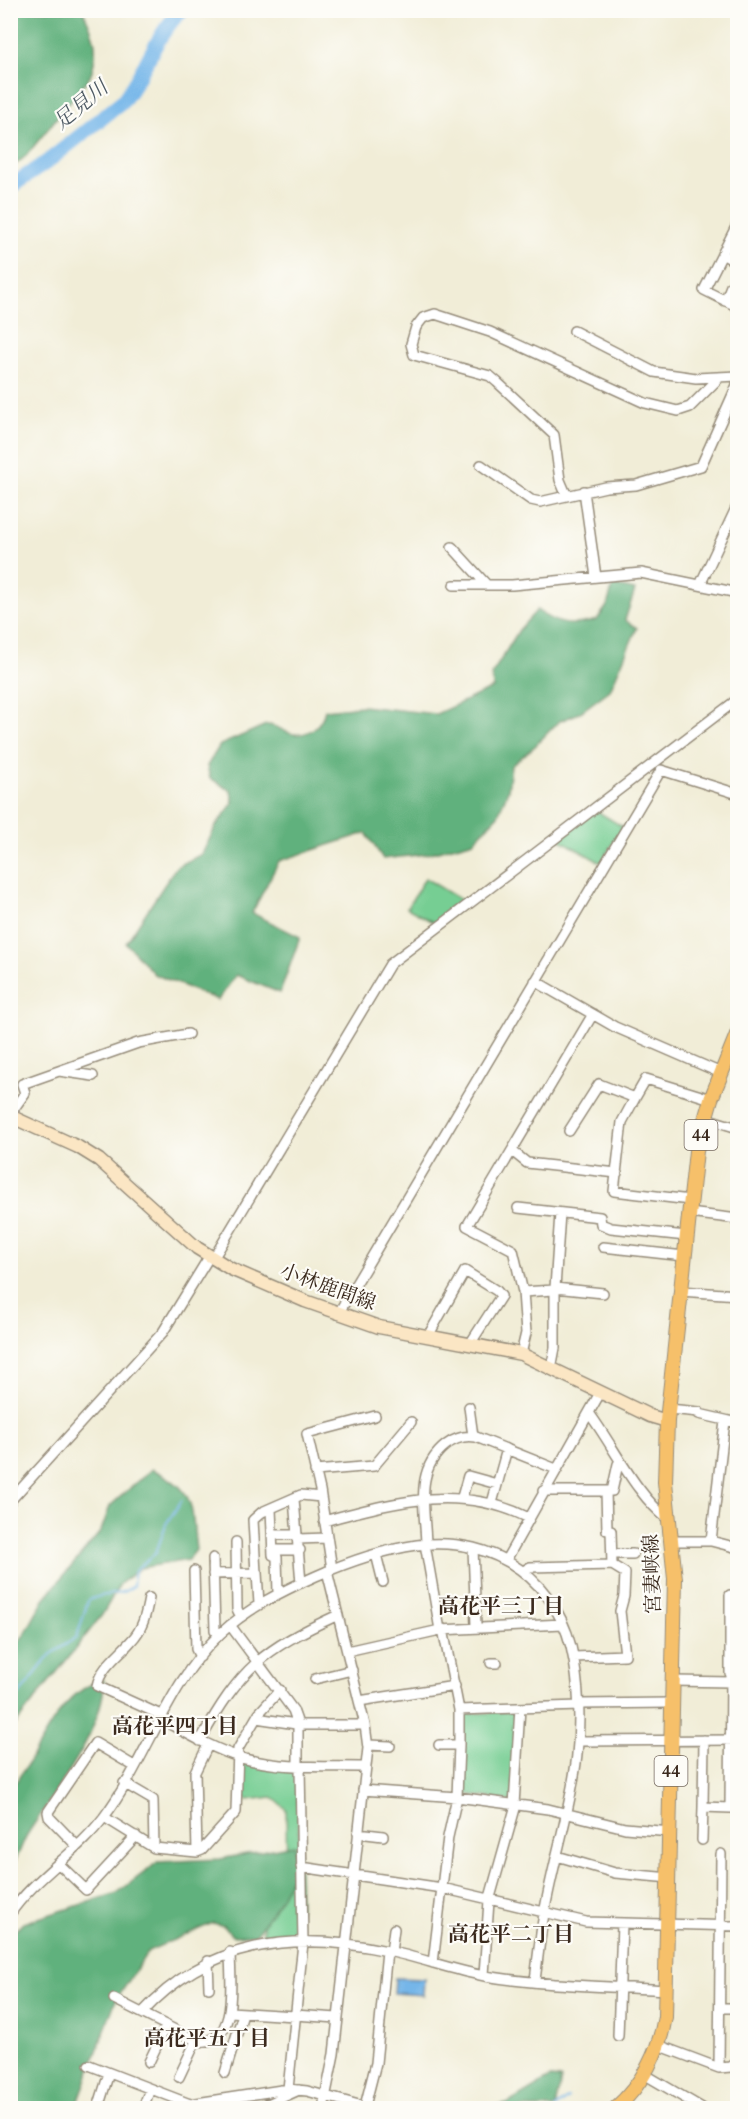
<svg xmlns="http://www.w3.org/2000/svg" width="748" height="2119" font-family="Cardo,'Noto Serif JP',serif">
<rect width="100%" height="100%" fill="#fdfcf7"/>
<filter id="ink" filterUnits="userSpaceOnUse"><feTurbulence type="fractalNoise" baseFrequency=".0167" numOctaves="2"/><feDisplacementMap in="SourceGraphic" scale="12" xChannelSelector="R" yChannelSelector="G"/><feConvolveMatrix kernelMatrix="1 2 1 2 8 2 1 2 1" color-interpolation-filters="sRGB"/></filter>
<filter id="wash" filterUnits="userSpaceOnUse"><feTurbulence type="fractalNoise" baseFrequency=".008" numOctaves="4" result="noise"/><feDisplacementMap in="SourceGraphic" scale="24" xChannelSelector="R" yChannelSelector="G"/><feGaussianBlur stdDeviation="1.35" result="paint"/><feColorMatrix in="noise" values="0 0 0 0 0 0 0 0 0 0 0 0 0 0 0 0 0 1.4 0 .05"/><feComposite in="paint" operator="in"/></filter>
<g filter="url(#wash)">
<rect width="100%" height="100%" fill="#f1edd7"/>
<path fill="#76ce93" stroke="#587c58" stroke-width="1.5" d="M595 810 623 827 601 863 559 839Z
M425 878 466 903 438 925 407 908Z
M518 1711 513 1802 461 1793 463 1714Z
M242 1763 298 1773 300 1936 298 1939 263 1942V1915L287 1882 286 1809 272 1797 248 1800 240 1796Z"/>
<path fill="#60b17d" stroke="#4e6e4e" stroke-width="1.5" d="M11 10 83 11C95 36 100 49 90 77L26 156 11 168Z
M613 585 635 590 625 620 637 628 610 690 579 713 558 722 535 746 511 766 508 790 498 815 474 841 427 854 383 859 366 833 279 861 252 913 300 937 280 993 236 975 218 1000 154 974 126 943 176 867 202 854 216 826 233 803 231 791 210 778 207 766 220 745 266 725C277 724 284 733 294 734 310 736 322 724 325 710L362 706 436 714 493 688 492 674 519 630 537 610C557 626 573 627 597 620L607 606Z
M152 1469C197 1490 191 1506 196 1550L188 1560 140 1568 120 1584 102 1615 11 1730V1651L25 1634 44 1599 101 1531 110 1506Z
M104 1680C105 1729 53 1794 27 1835 21 1846 18 1858 11 1868V1788C39 1755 57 1690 104 1680Z
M294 1845 295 1869 278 1903 255 1935 232 1936 224 1926 213 1923 148 1951 115 2002 76 2108H11V1935L23 1923 117 1893 158 1862 220 1859Z
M550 2078 561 2079 555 2108H487L507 2104Z"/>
<path fill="#75b6e9" stroke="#587084" stroke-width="1.5" d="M395 1978 424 1979 423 1995 394 1993Z"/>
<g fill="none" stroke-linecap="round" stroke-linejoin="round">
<path stroke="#75b6e9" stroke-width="2" d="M10 1706 50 1655 77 1637 88 1601C102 1591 119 1598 133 1586L135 1570 156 1553 166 1524 182 1500
M555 2108 568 2098"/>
<path stroke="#75b6e9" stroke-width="15" d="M10 187 47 162 121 103C145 74 154 36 182 10"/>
</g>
</g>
<g filter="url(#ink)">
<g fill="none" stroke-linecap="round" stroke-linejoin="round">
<g stroke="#968c7a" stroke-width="12">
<path id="street" d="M738 223 704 290 738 307
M722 254 738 263
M725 301 731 286
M574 331 654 372 696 378 738 376
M481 465 531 500 540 502 606 487 636 485 701 466 738 383
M584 491 596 577
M566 494 560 480 554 435 497 382 490 376 414 355 411 344 416 327 423 318 435 314 490 332 645 403 678 411 690 407 720 377
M452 547 486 584
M454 585H512L641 573 738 593
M700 585 738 504
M535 981 615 1027 721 1073
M59 1071 93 1076
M635 1098 646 1079 711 1099
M10 1114 25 1093 22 1084 138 1043 188 1034
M705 1118 738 1128
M569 1131 599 1084 635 1098 622 1122 614 1191 690 1200
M512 1151 527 1163 617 1173
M518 1208 600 1217 601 1224 611 1228 686 1236
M689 1213 738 1219
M603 1247 684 1256
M213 1259 390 964 738 699
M555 1288 603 1293
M680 1291 738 1295
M523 1292 513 1250 467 1226 593 1014
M338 1314 661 770 738 794
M428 1336 465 1271 497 1291 501 1296 470 1344
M521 1354 526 1333 523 1292 554 1290
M551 1369 555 1348V1288L560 1213
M469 1407 473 1436
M669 1409 699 1412V1414L738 1423
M589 1413C615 1448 635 1494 669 1520
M315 1471 374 1466 411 1422
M543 1491H606L607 1530 611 1531 612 1565
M606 1491H612L618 1464
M462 1497 468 1476 497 1484
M294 1499 301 1583
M10 1501 163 1332 209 1257
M492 1503 507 1449
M271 1509 273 1555 277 1557 278 1593
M324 1521C395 1502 459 1483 529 1518
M272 1535H296
M298 1539 327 1538
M673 1541H711L738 1548
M711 1541 725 1421
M236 1542 237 1609 241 1617
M425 1544 440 1630
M426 1544C425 1508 414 1470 446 1445 455 1438 464 1435 476 1437L556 1469
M473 1548 476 1626
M273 1550H300
M376 1554 383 1582
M612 1554H633
M213 1558 215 1630 219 1635
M506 1560 600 1393
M332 1569 320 1490 307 1434 375 1416
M525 1570 530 1567 612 1565 625 1573 624 1596 620 1611 625 1655 574 1657
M194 1571 196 1649 200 1657
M256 1573 253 1520 262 1512 301 1495 321 1497
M213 1574 257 1573 259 1604
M738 1596 730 1595V1673L738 1674
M149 1598C146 1614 143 1629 131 1641 120 1654 100 1668 97 1686L163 1716
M230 1625 293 1710 298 1724V1766
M347 1651 440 1630 563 1624
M491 1663H497
M731 1674 730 1808H738
M315 1679 352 1670
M673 1681 731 1682
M359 1701 455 1686
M580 1704 672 1703
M459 1710 580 1706
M256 1718 303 1725H365
M161 1719C188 1734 215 1750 245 1759 284 1769 326 1766 366 1767
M200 1741C241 1667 262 1650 338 1615
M580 1741 738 1740
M208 1745 195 1772 197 1852 202 1850 236 1812 238 1749 259 1713 280 1690
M368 1745 390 1746
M439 1745H459
M124 1783 153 1800 154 1848
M363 1790 457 1797 548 1809 625 1828 671 1832
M514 1805 520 1708
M703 1807 704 1740
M104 1817 154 1848 197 1852
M358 1833 383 1836
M702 1840 703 1807 730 1808
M77 1846 49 1817 48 1812 95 1743 134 1766
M557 1856 615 1873 670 1878
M59 1864 86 1890 136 1836
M301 1867 442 1888 586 1922 738 1926
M10 1914C35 1877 77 1853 104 1817 147 1760 167 1684 220 1634 248 1608 282 1591 316 1576 348 1562 382 1550 417 1545 496 1535 561 1582 574 1661 591 1759 561 1821 544 1914 540 1936 538 1958 535 1980
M391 1952 394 1929
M208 1961 209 1988
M433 1963 448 1837 457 1797 459 1745V1710L443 1629
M484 1975 489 1901 516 1805
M114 1999 197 2041C240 2047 230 1977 230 1952
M720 2008H738
M230 2012 295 2016
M142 2013C209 1940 294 1931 388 1951 421 1958 452 1970 485 1976 545 1986 607 1986 667 1990
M295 2015 337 2018
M618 2036 622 1924
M658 2045 719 2068 721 1854
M149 2062 166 2026
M89 2065 190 2104 288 2089 307 2091 370 2108
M719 2068 731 2067 738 2061
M225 2073 243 2014
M644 2074 702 2108
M179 2077 196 2041
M288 2089 303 1943 300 1766
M365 2106 376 2063 387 1951
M98 2108 109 2073
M143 2108 150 2089
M259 2108 299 2090
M323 2108 334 2054 368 1748 365 1725 327 1571"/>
</g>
<g stroke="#968c7a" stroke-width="15">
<path id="secondary" d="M10 1116 78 1147 99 1160 197 1248 231 1269 305 1301 379 1327 521 1354 650 1416 667 1421"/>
</g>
<g stroke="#968c7a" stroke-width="16">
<path id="primary" d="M616 2108C642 2085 659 2052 665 2017L675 1579 665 1482 667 1421 696 1151 711 1099 738 1032"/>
</g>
<use href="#street" stroke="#fff" stroke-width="9"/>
<use href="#secondary" stroke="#fbe6c4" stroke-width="12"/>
<use href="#primary" stroke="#f6c06b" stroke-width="14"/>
</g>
</g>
<g text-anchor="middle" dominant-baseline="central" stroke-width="4.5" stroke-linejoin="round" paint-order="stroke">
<g fill="#fdfcf7" stroke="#75695f" stroke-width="1.5">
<rect x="684.5" y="1120" width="33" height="30" rx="4.5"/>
<rect x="654.5" y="1756" width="33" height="30" rx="4.5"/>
</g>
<g font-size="18" font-weight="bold" fill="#3b2a1e">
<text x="701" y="1135">44</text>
<text x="671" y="1771">44</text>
</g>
<g font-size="20" fill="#3b2a1e" stroke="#fdfcf7">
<text transform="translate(328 1287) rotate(20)">小林鹿間線</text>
<text transform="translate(652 1574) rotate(-92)">宮妻峡線</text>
</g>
<g font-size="21" font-style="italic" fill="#4f5b65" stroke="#fdfcf7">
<text transform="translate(81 105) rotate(-40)">足見川</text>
</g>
<g font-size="21" font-weight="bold" fill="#3b2a1e" stroke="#fdfcf7">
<text x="501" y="1606">高花平三丁目</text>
<text x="175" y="1726">高花平四丁目</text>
<text x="511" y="1934">高花平二丁目</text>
<text x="207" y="2038">高花平五丁目</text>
</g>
</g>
<rect width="748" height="2119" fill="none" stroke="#fdfcf7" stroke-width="36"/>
</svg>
